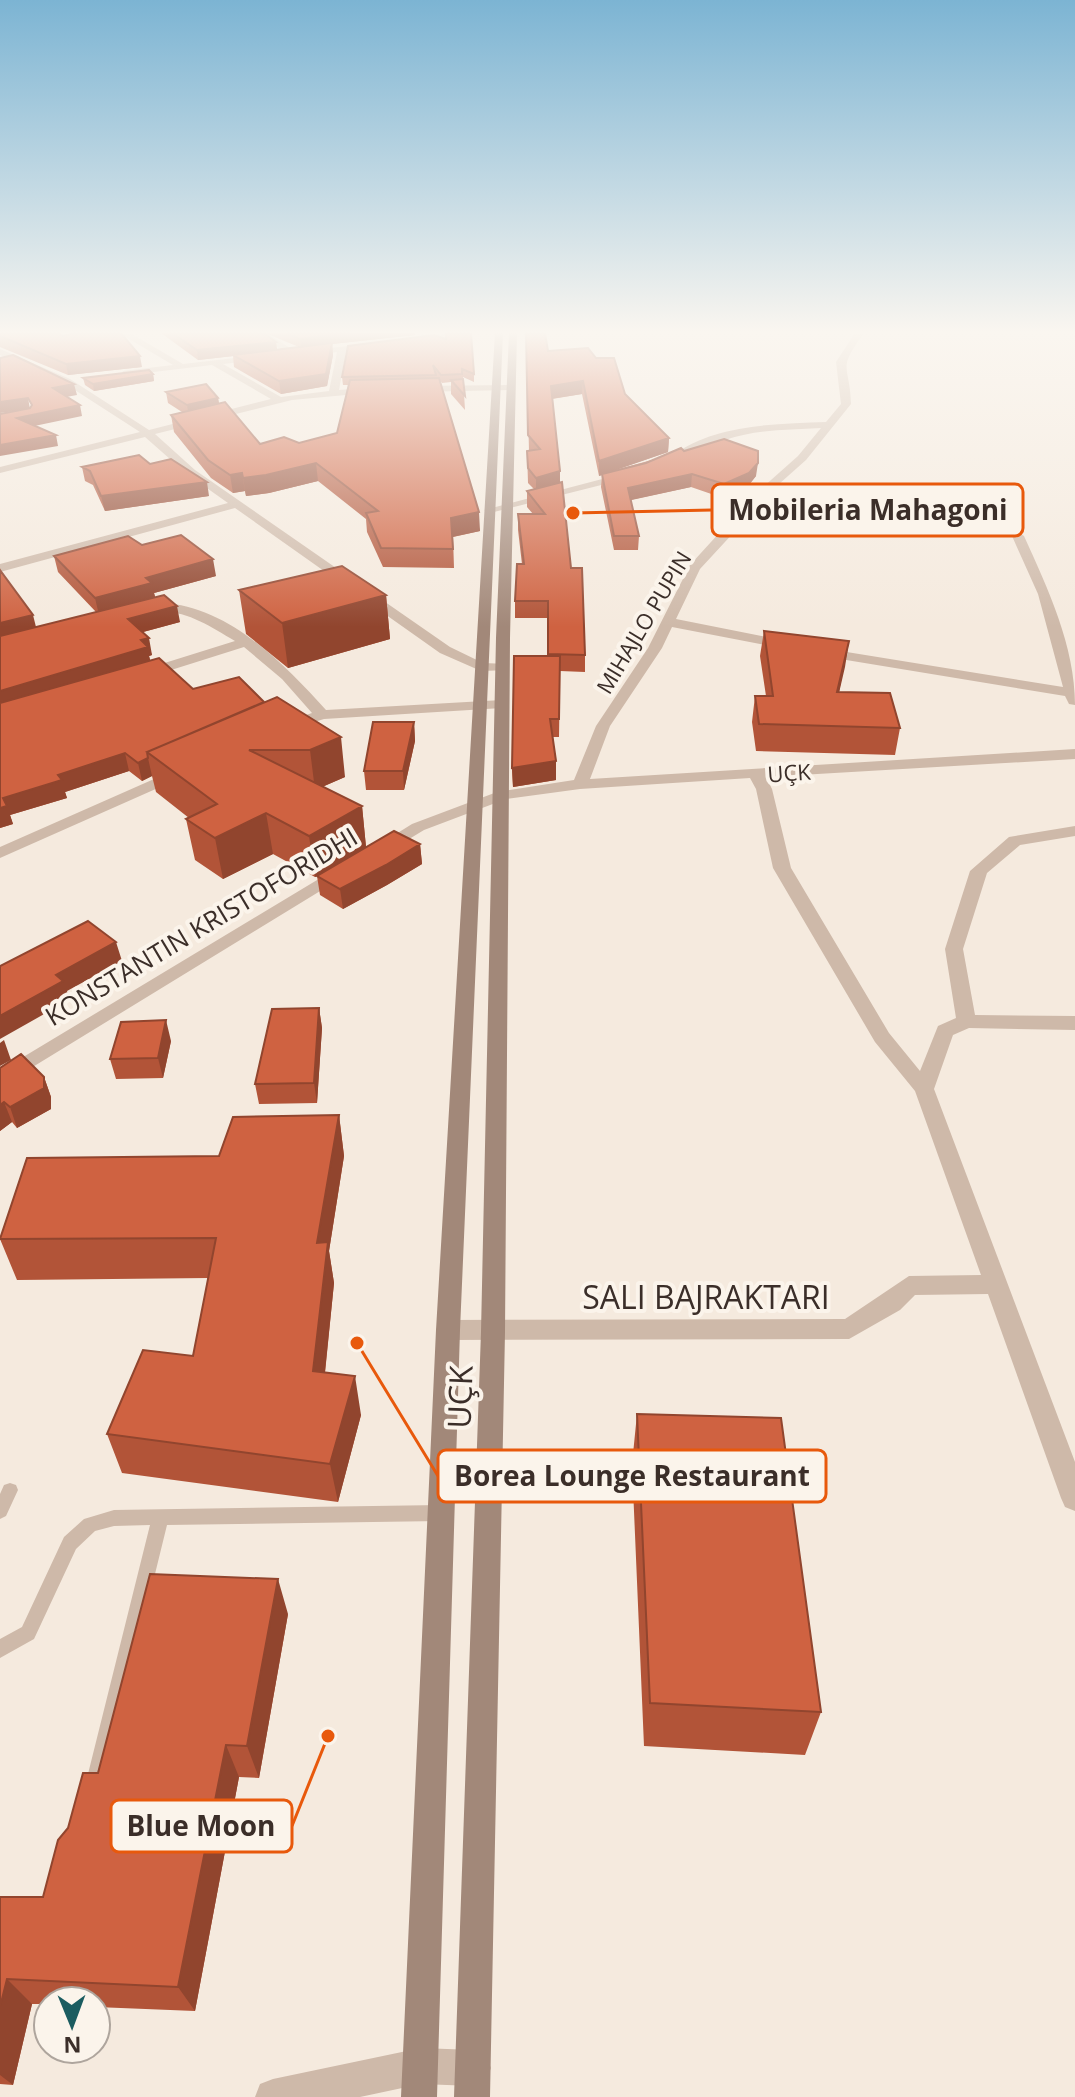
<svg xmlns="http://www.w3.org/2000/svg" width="1075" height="2097" font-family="'Open Sans',sans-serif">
<rect width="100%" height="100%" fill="#f5eade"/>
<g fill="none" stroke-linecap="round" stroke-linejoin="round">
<path fill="#ceb9a9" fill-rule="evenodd" d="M10 1483 16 1485 18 1490 6 1516 0 1519V1494L4 1485Z
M441 1505 447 1508 449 1513 447 1518 441 1521 167 1525 103 1786 101 1793 94 1795 87 1793 85 1786 150 1525 114 1526 95 1531 76 1549 34 1639 0 1658V1639L22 1627 64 1537 84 1519 114 1510Z"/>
<path fill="#ceb9a9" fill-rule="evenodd" d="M119 333H130L183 364 261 355 258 360 223 364 281 397 329 391 337 352 305 356 302 351 376 343V347L346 351 339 390 375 387 378 392 292 400 155 434 195 470 450 647 483 663 509 664V670L481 671 440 653 235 508 0 572V564L228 503 187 474 145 437 0 473V467L140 432 64 383 0 355V349L70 379 149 430 271 399 212 365 120 376 123 371 173 365Z
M256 333H267L299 354 291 356Z
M450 333H480L417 343 413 340Z
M855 333H864C836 371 850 364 851 404L806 460 779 484 965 511 971 514 965 517 773 490 700 569 676 619 786 641 793 645 786 649 672 627 662 648 610 726 590 779 1075 749V759L766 777 772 789 791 868 889 1033 920 1071 938 1026 956 1018 945 949 970 871 1009 837 1075 826V836L1020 845 987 873 963 949 975 1015 1075 1016V1030L969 1028 953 1035 934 1089 1075 1462V1511L1065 1507 1061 1498 988 1294 915 1295 900 1310 849 1339 448 1340 439 1337 436 1330 439 1323 448 1320 845 1319 909 1276 981 1275 915 1091 875 1042 773 868 756 789 750 778 580 789 506 799 424 830 386 853 380 854 372 849 412 824 497 792 574 780 596 726 648 648 690 565 752 497 798 456 821 428C788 430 756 429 725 440 711 444 684 464 672 456 714 424 775 424 826 422L841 404 836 362Z
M514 385 511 390 415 392 410 389 415 386Z
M625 473 630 476 629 478 490 513 484 510Z
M1018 532 1024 536C1048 589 1075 646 1075 705L1069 704 1065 696 822 656 815 652 822 648 1063 687 1038 594 1012 536Z
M162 603C229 606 284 664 326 710L502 700 509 704 502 708 324 719 285 731 280 730V724L312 713 282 679 244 647 149 677H139V671L235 641C207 625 183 607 149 613L142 609Z
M179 768 185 770V776L0 858V847Z
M342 865 351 870 348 874 0 1087V1071Z
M421 2048 473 2050 486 2055 491 2068 486 2081 473 2086 421 2084 360 2097H255L260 2084 273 2079Z"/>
<path fill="#a28879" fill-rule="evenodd" d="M495 333H503L460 1330 437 2097H401L436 1330Z
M509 333H517L510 638 505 1332 490 2097H454L481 1332 496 638Z"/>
</g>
<path fill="#b25438" d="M0 333 142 367 68 375 0 347Z
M161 333H264L276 342 277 350 299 347 265 333H415V335L332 344 333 355 327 386 281 394 234 367 233 356 198 360Z
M526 333 548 351 625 394 669 438 668 452 612 471 684 451 756 476 748 486 723 498 691 487 630 500 639 536 638 550H614L601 487 602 475 599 476 582 394 552 399 560 471V483L571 568 585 655V672L560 671 559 737H553L556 780 513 787 512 768 548 656V618H515V601L522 564 518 530V514H533L527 507V491L534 489 528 483 527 451H529Z
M434 335 474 374V382L463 377 465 410 451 394V382L442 383 440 380 480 531 453 537 454 568 383 567 367 532 366 519 318 481 269 493 246 496 245 491 233 493 211 478 174 432 171 415 182 412 168 403 166 392 218 398 219 404 260 444 299 443 337 433 349 385H343L342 377Z
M153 374 154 381 94 391 85 385 83 378Z
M150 464 209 496 105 511 93 485 85 481 82 467Z
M142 545 216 576 154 593 155 597 180 622 143 632 152 655 149 656 150 660 193 689 264 702 345 777 322 787 362 806 366 847 315 877 273 854 223 879 195 860 186 819 189 818 156 792 152 776 142 781 129 771 65 792 67 798 10 815 13 824 0 828 36 627 96 612 58 572 54 556Z
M239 590 386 595 390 639 288 668 246 634Z
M764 631 849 641 839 692 900 728 895 755 756 751 752 722 755 696H766L760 656Z
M414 722 415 741 404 790H366L364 771Z
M420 844 422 864 387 885 343 909 320 895 317 876Z
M319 1008 322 1028 317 1103 259 1104 255 1084Z
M171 1041 163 1078 116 1079 110 1059Z
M0 1068 44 1077 51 1097V1109L17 1128 12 1122 0 1131Z
M339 1115 344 1156 329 1251 334 1283 325 1373 361 1415 338 1502 122 1473 107 1434 193 1356 208 1278 17 1280 0 1239 219 1156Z
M637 1414 821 1712 805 1755 644 1746 632 1464Z
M288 1614 259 1778 239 1777 195 2011 96 2007V2001H48V2004H32L13 2085 0 2084V1897H43L68 1828 98 1773Z"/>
<path fill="#91452e" d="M349 333H415V335L332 344 333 355 327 386 281 394 279 381 301 348 300 339Z
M276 342 277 351 198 360 197 350Z
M140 356 142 367 68 375 66 364Z
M153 374 154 381 94 391 93 384Z
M583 381 582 394 550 399 551 386Z
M74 384 77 395 55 399 53 388Z
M28 398 30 409 0 413V402Z
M218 398 220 409 189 417 187 405Z
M80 405 82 416 20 429 17 418Z
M56 435 58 446 0 456V445Z
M669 438 668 452 599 476V461Z
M316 463 318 481 269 493 246 496 243 478Z
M758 463 756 476 748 486 723 498 724 484Z
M560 471V486L536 493V478Z
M242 473 245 491 233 493 230 475Z
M692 474 691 487 627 501 628 488Z
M207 482 209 496 105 511 101 496Z
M479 512 480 531 452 537 451 518Z
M213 559 216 576 154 593 156 600 99 615 95 598 146 578Z
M386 595 390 639 288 668 282 623Z
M177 606 180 622 132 635 128 619Z
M33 615 37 631 0 641V623Z
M149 638 152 655 149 656 151 663 0 710V691Z
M849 641 845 667 833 719 837 692Z
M414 722 415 741 404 790 403 771Z
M341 737 345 777 315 790 310 750Z
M125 753 129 771 65 792 67 798 10 815 13 824 0 828V808L3 798 58 775Z
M148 758 152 776 142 781 138 763Z
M556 761V780L513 787 512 768Z
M362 806 366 847 315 877 309 836Z
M266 813 273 854 223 879 215 838Z
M420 844 422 864 387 885 343 909 340 889Z
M116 942 122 961 67 991 69 1000 0 1039V1016L56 975Z
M319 1008 322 1028 317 1103 314 1083Z
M166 1020 171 1041 163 1078 158 1058Z
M4 1040 11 1060 0 1066V1043Z
M44 1077 51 1097V1109L17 1128 10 1107Z
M4 1102 12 1122 0 1131V1105Z
M339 1115 344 1156 329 1251 334 1283 321 1410 313 1371 317 1243Z
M355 1376 361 1415 338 1502 330 1464Z
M278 1579 288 1614 259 1778 247 1746Z
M226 1745 239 1777 195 2011 178 1987Z
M7 1979 32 2004 13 2085 0 2075V2007Z"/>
<path fill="#cf6241" stroke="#91452e" stroke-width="2" d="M0 333H59L63 336 74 333H121L140 356 66 364 0 336Z
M172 333H264L276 342 197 350Z
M286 333H349L300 339Z
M446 333H471L474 374 462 369V374L441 375 433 365 436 375 342 377 348 346 434 335 446 339Z
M526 333H545L548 351 588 348 596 358H614L625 394 669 438 599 461 583 381 551 386 560 471 536 478 528 468 527 451 540 449 528 435Z
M332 343 326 374 279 381 233 355Z
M13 355 74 384 53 388 80 405 17 418 56 435 0 445V414L30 408 32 405 28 398 0 402V358Z
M149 370 153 374 93 384 83 378Z
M439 378 479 512 451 518 453 549 381 548 366 513 378 511 316 463 266 475 243 478 242 473 230 475 208 460 171 415 225 402 260 444 284 437 299 443 337 433 350 380Z
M463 379 465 396 451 380Z
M206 384 218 398 187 405 166 392Z
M724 439 758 451V463L749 473 724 484 692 474 628 488 639 536H614L602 474 646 463 681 448 684 451Z
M139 455 150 464 171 459 207 482 101 496 90 471 82 467Z
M562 482 571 568H582L585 655 548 654V601H515L517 564H524L518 514H545L527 491Z
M181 535 213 559 146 578 152 583 95 598 54 556 128 536 142 545Z
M342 566 386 595 282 623 239 590Z
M0 570 33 615 0 623Z
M164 595 177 606 128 619 149 638 141 640 148 647 0 691V636Z
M764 631 849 641 837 692 890 693 900 728 759 724 755 696H773Z
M514 656H560L559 719H550L556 761 512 768Z
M159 658 193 689 239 677 264 702 147 752 148 758 138 763 125 753 58 775 62 780 3 798 7 806 0 808V703Z
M277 697 341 737 310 750H249L362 806 309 836 266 813 215 838 186 819 217 804 147 752Z
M373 722H414L403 771H364Z
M394 831 420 844 386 865 340 889 317 876Z
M88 921 116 942 56 975 63 981 0 1016V966Z
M319 1008 314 1083 255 1084 272 1009Z
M166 1020 158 1058 110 1059 121 1022Z
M21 1054 44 1077V1088L10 1107 4 1102 0 1105V1068Z
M339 1115 317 1243 328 1242 313 1371 355 1376 330 1464 107 1434 143 1350 193 1356 216 1238 0 1239 27 1158 219 1156 233 1117Z
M637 1414 781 1418 821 1712 650 1703Z
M150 1574 278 1579 247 1746 226 1745 178 1987 7 1979 0 2007V1897H43L58 1840 68 1828 83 1773H98Z"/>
<linearGradient id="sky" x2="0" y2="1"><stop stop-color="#7cb4d3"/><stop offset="0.53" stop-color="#faf6f0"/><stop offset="1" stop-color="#faf6f0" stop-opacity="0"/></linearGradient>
<rect width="1075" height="627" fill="url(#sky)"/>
<g text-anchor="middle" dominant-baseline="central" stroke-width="8" stroke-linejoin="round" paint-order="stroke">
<g font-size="22" fill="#3b2e29" stroke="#fbf4eb">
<text transform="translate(643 622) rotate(-59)">MIHAJLO PUPIN</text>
<text transform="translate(789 772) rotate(-4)">UÇK</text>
</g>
<g font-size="26" fill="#3b2e29" stroke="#fbf4eb">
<text transform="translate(201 926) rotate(-31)">KONSTANTIN KRISTOFORIDHI</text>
</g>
<g font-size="32" fill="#3b2e29" stroke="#fbf4eb">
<text x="706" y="1296">SALI BAJRAKTARI</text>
<text transform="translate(459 1397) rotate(-88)">UÇK</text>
</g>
</g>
<path fill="none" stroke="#e8590c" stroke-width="3" d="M573 513L712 510M357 1343L438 1476M328 1736L292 1826"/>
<g fill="#e8590c" stroke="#fbf4eb" stroke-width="3">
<circle cx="573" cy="513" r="8"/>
<circle cx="357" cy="1343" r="8"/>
<circle cx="328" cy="1736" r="8"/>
</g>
<g fill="#fbf4eb" stroke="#e8590c" stroke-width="3">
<rect x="712" y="484" width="311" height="52" rx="8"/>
<rect x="438" y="1450" width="388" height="52" rx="8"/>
<rect x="111" y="1800" width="181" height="52" rx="8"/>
</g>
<g font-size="28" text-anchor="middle" font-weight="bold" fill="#3b2e29">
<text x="868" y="520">Mobileria Mahagoni</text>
<text x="632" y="1486">Borea Lounge Restaurant</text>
<text x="201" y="1836">Blue Moon</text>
</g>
<g transform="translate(72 2025) rotate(179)"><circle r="38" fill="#fbf4eb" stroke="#aea59d" stroke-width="2"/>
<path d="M0-6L14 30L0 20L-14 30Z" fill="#1b5c60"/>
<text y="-12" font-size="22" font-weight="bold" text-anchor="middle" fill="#3b2e29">N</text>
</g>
</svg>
